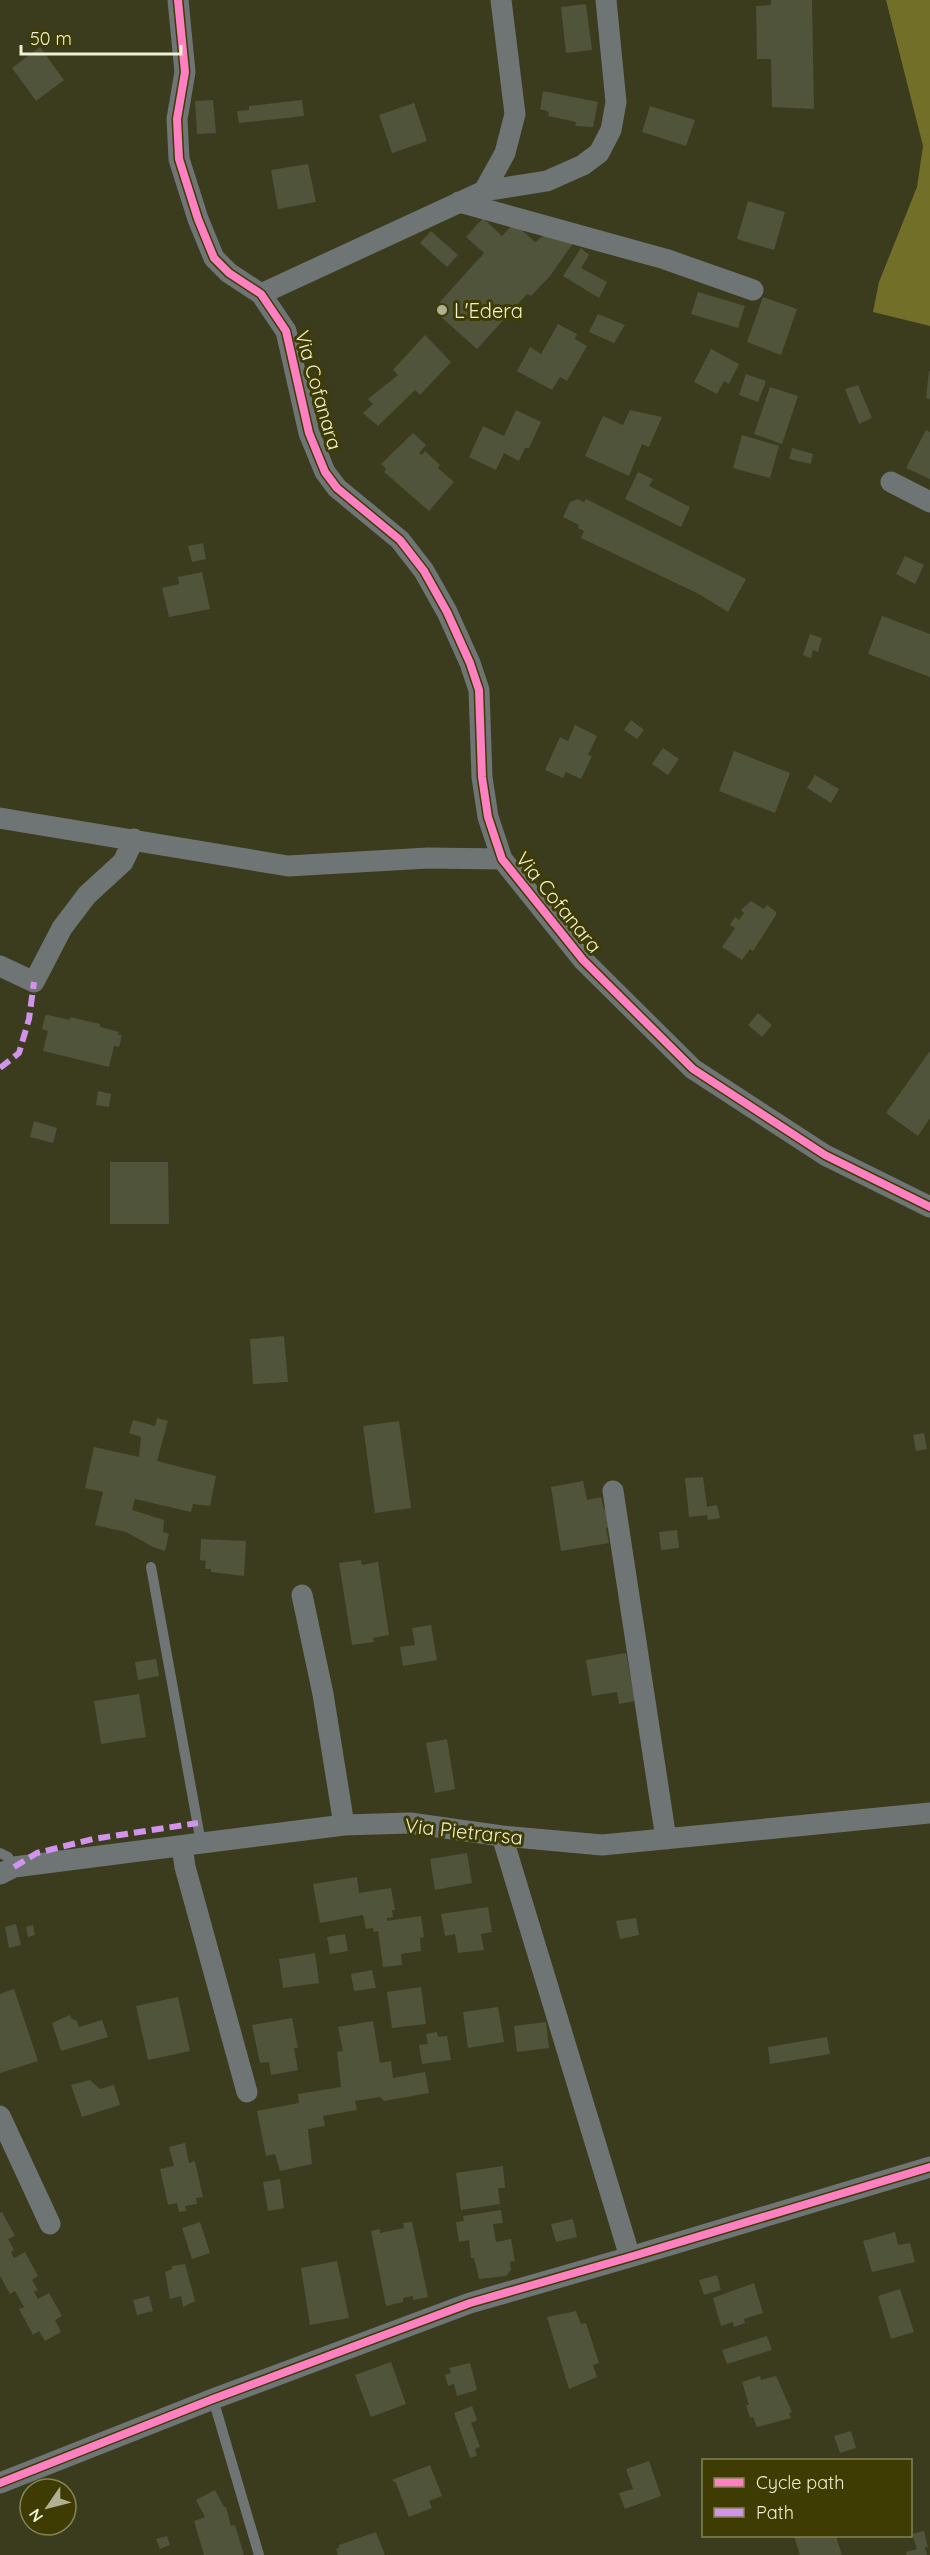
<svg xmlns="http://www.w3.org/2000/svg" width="930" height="2555" font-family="Quicksand,sans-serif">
<rect width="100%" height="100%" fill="#3b3b1e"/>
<path fill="#716f28" d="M886 0H930V326L873 312 879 282 917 187 923 146Z"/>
<path fill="#50543b" d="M771 0H812L814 109 772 107 771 59H757L756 6 771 5Z
M586 4 592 50 566 53 561 7Z
M40 47 64 80 36 101 12 68Z
M543 91 598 102 593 127 575 126 576 122 548 116 549 112 540 109Z
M213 100 216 133 197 134 195 101Z
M302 100 304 116 239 123 237 111 249 110V106Z
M414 103 427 141 392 153 379 115Z
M650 106 695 120 686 146 642 132Z
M308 164 316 202 278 209 271 170Z
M748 201 785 212 774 250 737 239Z
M483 218 502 236 514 223 535 242 550 231 576 239 550 276 531 296 527 294 477 349 441 317 447 310 439 303 484 253 466 237Z
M431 231 458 255 447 267 420 243Z
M581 248 589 255 581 268 607 282 599 298 563 276Z
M698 292 745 306 738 328 691 314Z
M763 297 797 309 781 355 747 342Z
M598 314 625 325 614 343 589 332Z
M558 324 577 334 575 339 587 346 567 381 560 377 552 390 517 371 530 347 541 354Z
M425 335 451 362 420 395 415 390 378 426 363 413 373 404 368 399 398 375 393 370Z
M711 349 739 364 729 384 724 381 717 394 694 382Z
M929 371H930V399L926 398Z
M746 374 766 381 758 402 739 395Z
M858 385 872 418 859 424 845 389Z
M770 387 798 396 782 444 754 434Z
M516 410 541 422 529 448H525L519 461 504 453 496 470 469 457 483 426 504 436Z
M630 410 662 417 649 447 642 444 629 476 585 456 603 416 623 425Z
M926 430 930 432V479L906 468Z
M413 433 426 445 419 453 422 455 425 451 440 465 438 468 454 482 429 511 384 472 386 469 381 464Z
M742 435 779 446 770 478 733 468Z
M792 448 813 454 811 464 789 459Z
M638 472 653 479 649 486 690 507 681 527 625 499Z
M578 499 584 502 586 499 746 579 728 612 699 594 581 538 584 531 578 528 579 525 563 517 570 502Z
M203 543 206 559 192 562 188 546Z
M905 556 924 565 915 584 896 574Z
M202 572 210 609 169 617 162 588 179 584 178 577Z
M882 616 930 634V677L868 654Z
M810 634 822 638 818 652 813 650 811 658 803 655Z
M631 720 644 730 637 739 624 730Z
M575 725 597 736 588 755 592 756 581 779 566 772 563 778 545 770 560 737 568 741Z
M663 748 679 759 668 775 652 764Z
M734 751 790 773 775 813 719 791Z
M815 775 839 789 831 803 807 788Z
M751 901 764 909 767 905 776 912V915L753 951 750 949 742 960 722 947 735 928 730 925 735 917 739 920 744 913 741 910Z
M758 1013 772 1025 762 1037 748 1025Z
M48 1015 70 1020V1017L100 1024V1027L119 1032 118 1035H122L119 1047 114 1046 109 1067 43 1051 48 1031 42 1029 45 1016Z
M930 1051V1118L918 1136 886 1113Z
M98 1091 111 1094 109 1107 96 1105Z
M34 1121 57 1128 53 1143 30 1137Z
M110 1162H168L169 1224H110Z
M284 1336 288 1382 253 1384 250 1339Z
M157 1418 168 1421 157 1461 216 1476 210 1506 193 1504 191 1512 135 1499 132 1510 164 1520 163 1532 169 1534 165 1551 153 1547 126 1532 95 1525 103 1492 85 1488 94 1447 139 1457 141 1437 129 1433 133 1420 155 1426Z
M399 1421 411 1508 375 1513 363 1426Z
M924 1433 927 1449 916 1451 913 1435Z
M703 1477 707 1507 717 1505 720 1518 708 1520 707 1515 689 1517 685 1478Z
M583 1481 587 1500 601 1497 604 1509 608 1508 611 1527 606 1528 609 1543 561 1551 551 1487Z
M677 1530 679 1548 661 1550 659 1532Z
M201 1539 246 1541 244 1576 211 1572V1569H205L206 1561 200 1560Z
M361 1560 362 1565 378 1562 389 1635 373 1638 374 1642 352 1645 339 1563Z
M431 1625 437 1660 403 1666 400 1647 415 1645 412 1628Z
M626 1653 635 1701 619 1704 617 1692 592 1696 586 1660Z
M156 1659 159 1676 138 1680 135 1662Z
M139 1694 146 1737 101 1744 94 1701Z
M447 1739 455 1789 435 1793 426 1743Z
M467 1853 472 1883 435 1890 430 1859Z
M357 1877 359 1893 391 1888 395 1910H392L393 1917 387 1918V1921L421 1916 424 1937 420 1938 421 1951 401 1954 402 1965 383 1967 378 1931 374 1932 373 1928 366 1929 363 1915 320 1923 313 1884Z
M488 1907 492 1932 481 1934 484 1950 458 1953 455 1934 445 1936 441 1914Z
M636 1918 639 1935 620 1939 616 1921Z
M16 1924 21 1945 9 1948 5 1927Z
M33 1925 35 1935 28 1937 26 1927Z
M345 1934 348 1951 330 1954 327 1937Z
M315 1953 319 1983 283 1988 279 1959Z
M372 1970 376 1988 354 1991 351 1974Z
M421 1987 426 2024 392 2028 387 1992Z
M14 1989 38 2061 0 2073V1994Z
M178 1997 190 2051 148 2060 136 2006Z
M498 2007 504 2042 468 2048 463 2012Z
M70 2015 71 2018 77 2021 79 2027 102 2020 108 2037 61 2051 52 2023Z
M292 2018 298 2048H294L298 2070 271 2075 269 2062 260 2063 252 2025Z
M373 2021 380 2063 391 2061 393 2078 425 2072 429 2093 384 2101 380 2097 355 2101 357 2110 323 2116 325 2126 308 2129 312 2164 280 2171 275 2154 266 2156 257 2111 299 2103 298 2094 341 2087 337 2052 343 2051 338 2027Z
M546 2022 549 2048 517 2052 514 2026Z
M437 2032 438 2037 447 2036 451 2060 422 2064 419 2045 428 2044 426 2034Z
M827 2037 830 2054 770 2064 768 2047Z
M90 2080 100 2089 114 2085 120 2105 82 2117 71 2085Z
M185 2143 189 2163 195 2161 203 2197 196 2198 197 2204 185 2206 186 2211 179 2212 177 2203 168 2205 160 2169 174 2166 169 2147Z
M503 2166 505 2188H498L500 2204 461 2210 456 2173Z
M280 2179 284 2208 268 2211 263 2182Z
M501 2210 503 2223 493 2224 496 2242 511 2239 515 2261 510 2262 511 2270 506 2276 479 2279 474 2258H471L469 2240 459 2242 456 2222 464 2221 463 2216Z
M2 2212 15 2236 8 2239 14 2250 11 2252 14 2258 25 2252 38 2276 32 2280 38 2290 34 2292 38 2299 49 2293 62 2316 55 2320 61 2332 45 2341 39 2331 33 2335 19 2309 24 2307 15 2291 10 2294 0 2276V2213Z
M573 2219 577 2237 556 2242 551 2224Z
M200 2222 210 2253 192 2259 182 2228Z
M412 2222 428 2297 413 2300V2296L403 2298V2302L386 2306 371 2231 380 2229V2233L404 2228 403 2223Z
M895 2232 898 2245 910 2243 915 2262 872 2272 863 2241Z
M337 2261 349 2318 310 2325 301 2268Z
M185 2264 195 2301 183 2307 181 2296 170 2299 165 2272 172 2269V2266Z
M717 2275 721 2290 704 2295 699 2280Z
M754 2283 763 2313 744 2319 745 2323 734 2327 733 2322 721 2326 713 2298Z
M900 2289 914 2332 891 2339 878 2296Z
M149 2296 153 2311 137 2315 133 2300Z
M576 2311 581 2324 586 2323 599 2363 593 2365 597 2377 569 2389 547 2317Z
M767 2336 772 2350 727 2364 722 2350Z
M391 2362 406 2404 371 2417 355 2375Z
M470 2363 477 2390 457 2396 454 2384 448 2386 445 2375 451 2373 449 2368Z
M760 2376 761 2380 776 2376 792 2412 789 2413 791 2418 757 2427 753 2417 750 2418 746 2405H749L742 2382Z
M472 2406 477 2420 471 2423 480 2447 475 2449 477 2456 470 2458 454 2413Z
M851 2431 856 2448 840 2453 834 2436Z
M649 2461 661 2496 625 2509 619 2493 633 2489 626 2469Z
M430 2465 442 2496 429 2501 432 2508 409 2517 396 2483 392 2480Z
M215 2490 224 2507H226L231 2526 235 2525 244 2555H204L194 2521 205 2517 196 2500Z
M924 2531 928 2547H925L927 2555H907L906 2552 917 2549 912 2534Z
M376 2532 385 2555H338L336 2549 339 2548V2545Z
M167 2536 170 2545 160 2549 156 2539Z
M794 2536H836L842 2555H800Z"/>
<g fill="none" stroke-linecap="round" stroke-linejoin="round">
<path stroke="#6e7574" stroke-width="10" d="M151 1567 201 1843
M0 1853 8 1857 14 1867
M213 2399 259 2555"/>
<path stroke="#6e7574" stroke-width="21" d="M178 0 185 72 177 119 179 159 198 219 214 258 229 273 261 294 286 331 309 433 325 472 337 488 400 540 424 571 447 612 470 663 479 690 482 777 488 817 502 859 583 960 693 1069 825 1155 930 1207
M484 191 505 153 515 114 501 0
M459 202 665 259 753 290
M261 294 484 191 547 181 583 165 599 153 611 130 616 102 606 0
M891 482 930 502
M0 818 288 866 428 858 502 859
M0 966 34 982 62 928 87 895 123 862 134 839
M613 1491 666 1839
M302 1595 323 1694 344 1825
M502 1836 630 2257
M182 1846 185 1867 247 2092
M0 1874 14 1867 344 1825 410 1823 502 1836 602 1845 930 1813
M0 2116 50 2224
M0 2483 213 2399 470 2303 630 2257 930 2167"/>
<path stroke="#d193ec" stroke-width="6" stroke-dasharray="12 6" stroke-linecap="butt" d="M0 1068 19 1053 29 1019 34 982
M14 1867 37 1853 93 1839 198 1823"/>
<g stroke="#3e3c03" stroke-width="11">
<path id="cycleway" d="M178 0 185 72 177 119 179 159 198 219 214 258 229 273 261 294 286 331 309 433 325 472 337 488 400 540 424 571 447 612 470 663 479 690 482 777 488 817 502 859 583 960 693 1069 825 1155 930 1207
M0 2483 213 2399 470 2303 630 2257 930 2167"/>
</g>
<use href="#cycleway" stroke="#ff80c0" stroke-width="8"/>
</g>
<circle fill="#afb094" stroke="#3e3c03" stroke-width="2" cx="442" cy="310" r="6"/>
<g text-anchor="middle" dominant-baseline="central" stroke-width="6" stroke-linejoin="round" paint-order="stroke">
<g font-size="20" fill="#eeefd3" stroke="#3e3c03" text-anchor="start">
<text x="454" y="310">L'Edera</text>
</g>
<g font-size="20" fill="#eeefd3" stroke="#3e3c03">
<text transform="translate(319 390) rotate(74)">Via Cofanara</text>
<text transform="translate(559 902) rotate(51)">Via Cofanara</text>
<text transform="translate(464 1831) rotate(6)">Via Pietrarsa</text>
</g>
</g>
<rect x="702" y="2459" width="210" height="78" fill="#3e3c03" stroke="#848456" stroke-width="1.5"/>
<rect x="714" y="2478" width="30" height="9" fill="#ff80c0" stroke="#848456" stroke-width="1.5"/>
<text x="756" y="2489" font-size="18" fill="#eeefd3">Cycle path</text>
<rect x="714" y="2508" width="30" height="9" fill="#d193ec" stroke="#848456" stroke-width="1.5"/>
<text x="756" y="2519" font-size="18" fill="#eeefd3">Path</text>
<g transform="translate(48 2507) rotate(235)"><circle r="28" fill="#3e3c03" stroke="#848456" stroke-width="1.5"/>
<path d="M0-4.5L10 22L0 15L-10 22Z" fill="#afb094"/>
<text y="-9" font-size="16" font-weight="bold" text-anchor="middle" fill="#eeefd3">N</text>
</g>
<path d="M21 45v9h160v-9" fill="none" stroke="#eeefd3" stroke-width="3"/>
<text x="30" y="45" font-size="18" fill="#eeefd3" stroke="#3e3c03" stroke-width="4.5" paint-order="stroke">50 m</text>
</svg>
